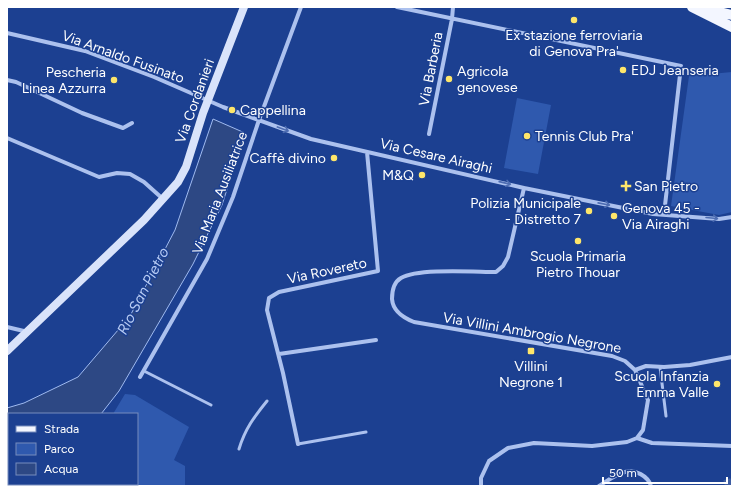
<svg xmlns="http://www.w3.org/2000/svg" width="739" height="493" font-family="Figtree,sans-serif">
<rect width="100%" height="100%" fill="#1c4091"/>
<path fill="#2f59ae" d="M732 72V212L719 215 671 206 689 76Z
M517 98 551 105 538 174 504 168Z
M125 394 135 395 189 427 174 460 185 466V486H19L18 484H137V414H113Z"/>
<path fill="#2d4884" stroke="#9fbaf0" d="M213 119 245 133 222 205 193 264 119 391 101 414H9V448L7 449V408L24 403 78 377 130 316 175 230Z"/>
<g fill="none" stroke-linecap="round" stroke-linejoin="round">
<path stroke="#3e5da2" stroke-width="12" stroke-dasharray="12 6" stroke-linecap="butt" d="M725 486 732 484"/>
<path stroke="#acc1ee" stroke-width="3" d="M660 367 666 416
M144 371 211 405
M298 444 366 432
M239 449C245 429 254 417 267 401"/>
<path stroke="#acc1ee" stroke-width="4" d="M397 7 681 66 664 214
M7 33 85 51 154 77 223 107 311 139 524 188 653 214 719 219 732 217
M7 80 16 82 82 113 123 128 132 123
M429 134 452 19 453 7
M7 138 99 177 117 173 130 174 144 182 163 199
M7 327 28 332
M279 354 376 340
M635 370 646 366 664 367 690 365 732 357
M140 377 207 259 233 197 259 120 301 7
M637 438 652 443 732 446
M298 444 283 373 267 310 269 298 279 292 378 271 367 152
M481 486V478L489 461 508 448 534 443 592 446 627 442 637 438 643 430 648 400 635 370 625 361 612 356 414 322C404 318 393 312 392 299 392 291 394 282 401 278 418 268 475 272 496 272L503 266 508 257 524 188
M599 486C607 481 616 474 625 472 635 469 648 476 651 486"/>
<path stroke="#d9e3fa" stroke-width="8" d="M7 351 144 220 178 182 186 167 203 113 244 7"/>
<path stroke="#f3f6ff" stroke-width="10" d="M692 7 732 27
M703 8 732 15"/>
</g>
<defs><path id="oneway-shaft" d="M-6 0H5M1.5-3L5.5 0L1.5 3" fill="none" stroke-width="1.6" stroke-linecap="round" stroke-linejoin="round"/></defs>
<g stroke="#4e6db2">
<use href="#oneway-shaft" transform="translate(283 129) rotate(20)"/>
<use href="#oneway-shaft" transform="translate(505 183) rotate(13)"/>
<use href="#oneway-shaft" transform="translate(604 204) rotate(11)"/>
<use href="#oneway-shaft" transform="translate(712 218) rotate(5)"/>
</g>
<g fill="#fee66a" stroke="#1c4091" stroke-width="1.5">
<circle cx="574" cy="20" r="4"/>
<circle cx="623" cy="70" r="4"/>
<circle cx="449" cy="79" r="4"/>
<circle cx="114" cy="80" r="4"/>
<circle cx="232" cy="110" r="4"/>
<circle cx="527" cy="136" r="4"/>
<circle cx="334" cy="158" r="4"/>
<circle cx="422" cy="175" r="4"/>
<path d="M624 180h4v4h4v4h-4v4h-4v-4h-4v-4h4z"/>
<circle cx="589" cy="211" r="4"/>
<circle cx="614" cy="216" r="4"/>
<circle cx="578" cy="241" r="4"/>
<rect x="527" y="347" width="8" height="8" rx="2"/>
<circle cx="717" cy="384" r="4"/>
</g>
<g text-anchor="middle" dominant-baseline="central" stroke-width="3" stroke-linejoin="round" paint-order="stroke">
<g font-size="14" fill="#fff" stroke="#1c4091" text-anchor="start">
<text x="574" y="35" text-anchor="middle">Ex stazione ferroviaria<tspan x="574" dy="16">di Genova Pra'</tspan></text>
<text x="631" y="70">EDJ Jeanseria</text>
<text x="457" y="71">Agricola<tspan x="457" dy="16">genovese</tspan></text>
<text x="106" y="72" text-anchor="end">Pescheria<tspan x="106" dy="16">Linea Azzurra</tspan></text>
<text x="240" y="110">Cappellina</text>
<text x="535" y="136">Tennis Club Pra'</text>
<text x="326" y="158" text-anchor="end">Caffè divino</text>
<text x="414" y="175" text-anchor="end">M&amp;Q</text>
<text x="634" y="186">San Pietro</text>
<text x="581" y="203" text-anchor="end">Polizia Municipale<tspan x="581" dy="16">- Distretto 7</tspan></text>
<text x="622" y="208">Genova 45 -<tspan x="622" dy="16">Via Airaghi</tspan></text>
<text x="578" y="256" text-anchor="middle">Scuola Primaria<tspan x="578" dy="16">Pietro Thouar</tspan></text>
<text x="531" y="366" text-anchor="middle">Villini<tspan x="531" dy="16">Negrone 1</tspan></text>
<text x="709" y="376" text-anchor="end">Scuola Infanzia<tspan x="709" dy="16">Emma Valle</tspan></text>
</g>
<g font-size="14" fill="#fff" stroke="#1c4091">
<text transform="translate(123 57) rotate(20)">Via Arnaldo Fusinato</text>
<text transform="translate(431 69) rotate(-79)">Via Barberia</text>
<text transform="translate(195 101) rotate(-70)">Via Cordanieri</text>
<text transform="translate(436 156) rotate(13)">Via Cesare Airaghi</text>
<text transform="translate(220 193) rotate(-69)">Via Maria Ausiliatrice</text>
<text transform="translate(327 271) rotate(-12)">Via Rovereto</text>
<text transform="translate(532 333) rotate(10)">Via Villini Ambrogio Negrone</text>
</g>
<g font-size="15" font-style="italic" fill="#b8ccf5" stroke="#1c4091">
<text transform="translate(143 291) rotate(-63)">Rio San Pietro</text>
</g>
</g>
<rect width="739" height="493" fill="none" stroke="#ffffff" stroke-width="16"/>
<rect x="8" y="413" width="130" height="72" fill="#1c4091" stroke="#778cbd"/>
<rect x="16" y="426" width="20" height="6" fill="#f3f6ff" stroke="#778cbd"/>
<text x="44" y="433" font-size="12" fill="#ffffff">Strada</text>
<rect x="16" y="443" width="20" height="12" fill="#2f59ae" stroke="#778cbd"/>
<text x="44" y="453" font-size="12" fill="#ffffff">Parco</text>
<rect x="16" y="463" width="20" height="12" fill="#2d4884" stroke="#778cbd"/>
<text x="44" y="473" font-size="12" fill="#ffffff">Acqua</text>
<path d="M603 477v6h124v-6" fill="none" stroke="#ffffff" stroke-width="2"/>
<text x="609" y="477" font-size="12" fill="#ffffff" stroke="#1c4091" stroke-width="3" paint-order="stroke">50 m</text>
</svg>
